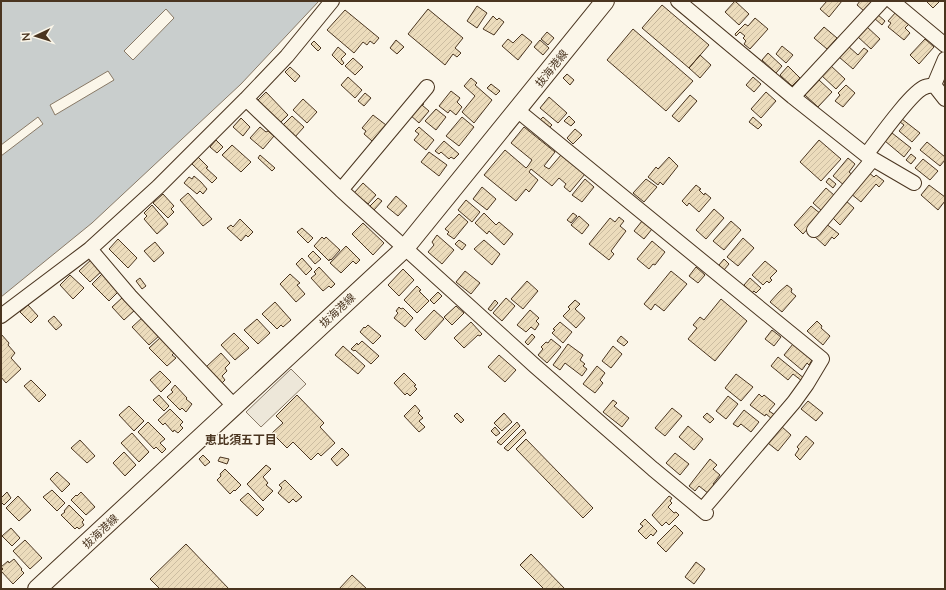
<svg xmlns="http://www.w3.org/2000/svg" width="946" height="590" font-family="Lato,'Noto Sans JP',sans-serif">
<defs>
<pattern id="building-hatch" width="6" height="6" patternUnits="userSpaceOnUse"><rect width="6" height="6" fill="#ecdcbc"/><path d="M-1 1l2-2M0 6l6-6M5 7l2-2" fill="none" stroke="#ccbda1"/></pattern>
</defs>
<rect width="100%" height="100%" fill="#fbf6e9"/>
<path fill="#ede7d9" stroke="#887966" d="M291 369 306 384 261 427 246 412Z"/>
<path fill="#c9cecd" stroke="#887966" d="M1 1H319L241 84 92 223 1 297Z"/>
<path fill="#fbf6e9" stroke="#887966" d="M166 9 174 18 133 60 124 51Z
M108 71 114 80 55 115 50 105Z
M38 117 43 124 1 156V145Z"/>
<path fill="url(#building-hatch)" stroke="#4a3520" d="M735 1 749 14 739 25 725 12Z
M827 1H842L829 17 820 9Z
M860 1H869L871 3 864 11 857 5Z
M926 1H940L933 8Z
M662 5 709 45 689 68 642 28Z
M477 6 487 13 477 28 467 21Z
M428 9 463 38 455 48 461 53 457 57 453 54 445 65 408 34Z
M345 10 379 38 374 44 370 41 367 45 363 42 354 53 327 30Z
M896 12 909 24 905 28 910 33 904 40 888 27 891 23 888 21Z
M877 14 885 21 882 25 874 18Z
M493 16 497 20 499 18 504 22 494 35 483 29Z
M755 18 768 29 750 49 744 44 746 41 743 38 745 36 740 32 736 36 735 34 745 24 748 26Z
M866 26 880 39 871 49 857 36Z
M824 27 837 38 827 49 814 38Z
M633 29 693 81 666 111 607 60Z
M547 32 554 38 548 45 541 39Z
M522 34 532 42 518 60 502 46 508 39 513 43Z
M925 39 934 47 919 64 910 55Z
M396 40 404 47 397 54 390 48Z
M540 40 549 48 543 55 534 47Z
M314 41 321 48 318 51 311 44Z
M782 46 793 55 786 63 776 54Z
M848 46 858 55 864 48 868 51 853 69 839 57Z
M338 47 346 54 341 59 344 63 342 65 332 55Z
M768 53 782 66 776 73 762 60Z
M700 55 711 65 700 78 689 68Z
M353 58 363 67 355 75 345 66Z
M830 65 845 79 836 89 821 75Z
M788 66 800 78 792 86 780 75Z
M290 67 300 76 295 82 285 72Z
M567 74 574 80 570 85 563 78Z
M348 77 362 90 355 98 341 85Z
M753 77 761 84 754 92 746 85Z
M471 78 477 83 475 85 492 100 474 123 462 112 475 96 464 86Z
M819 80 832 92 818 107 805 95Z
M491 84 500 91 496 95 487 88Z
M846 85 855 93 843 107 835 101 840 95 838 93Z
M451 91 460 98 457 102 462 107 456 115 450 110 448 113 439 106Z
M266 92 288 115 279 124 257 101Z
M766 92 776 101 761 118 751 109Z
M365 93 371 98 364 106 358 101Z
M690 95 697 101 679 122 672 116Z
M549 97 567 113 558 123 540 108Z
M303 99 317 112 307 123 293 110Z
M420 101 424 104 422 105 429 111 419 123 409 114Z
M436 109 446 117 436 130 425 121Z
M373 115 386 125 372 141 364 134 366 131 362 128Z
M292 116 304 127 294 138 282 126Z
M569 116 575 122 571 126 564 121Z
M462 117 474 127 459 146 446 136Z
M543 117 552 125 549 128 540 120Z
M753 117 762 125 758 129 749 122Z
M241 118 250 127 243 136 233 127Z
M902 119 920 133 912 142 899 131 904 125 900 122Z
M260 127 266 132 268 131 274 136 263 149 250 138Z
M419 127 434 140 426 150 414 140 419 134 415 131Z
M524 127 555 152 544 166 549 169 561 155 585 174 570 192 564 187 566 184 559 178 552 186 531 169 529 172 538 180 529 192 526 189 516 201 484 175 505 150 526 168 528 166 532 160 511 143Z
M575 129 582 135 573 144 567 138Z
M892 133 911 148 904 157 885 141Z
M216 140 223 147 217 153 210 147Z
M819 140 841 159 821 181 800 162Z
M444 141 459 154 454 159 451 157 449 159 441 152 439 154 435 151Z
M927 142 945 157V160L940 166 920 150Z
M232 145 251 162 241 172 222 155Z
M429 152 447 165 439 176 421 162Z
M911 154 916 158 911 164 906 160Z
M260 155 275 168 272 171 258 158Z
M198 157 208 167 206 168 217 178 212 183 192 164Z
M669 157 678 166 663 185 660 182 658 185 648 177 656 167 658 169Z
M848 158 855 164 849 172 854 176 845 186 833 176Z
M923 159 938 171 930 180 915 168Z
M868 172 874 177 876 175 884 181 879 187 876 184 861 202 850 193Z
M194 176 201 182 207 189 203 194 200 191 197 194 184 183 189 177 192 179Z
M829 178 836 184 833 188 826 182Z
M585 179 594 187 582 202 572 195Z
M646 179 657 187 644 202 633 193Z
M363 183 376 195 368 204 354 193Z
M696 185 701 189 699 190 704 195 705 193 711 198 699 212 689 203 687 206 682 201Z
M929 185 945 197V201L938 210 921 195Z
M482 187 496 199 487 210 473 199Z
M826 188 835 196 822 211 813 203Z
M188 193 212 219 203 226 180 200Z
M163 194 174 206 171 209 174 212 168 218 153 203Z
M396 196 407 206 398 216 387 207Z
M378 198 382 201 374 210 370 206Z
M466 200 480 212 472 222 458 210Z
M845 200 854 208 840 225 831 216Z
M152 205 168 224 157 234 144 219 147 216 144 213Z
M811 206 821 214 803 234 794 225Z
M714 209 724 218 706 239 696 230Z
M484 213 496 225 499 222 513 234 504 245 489 231 487 234 475 223Z
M573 213 577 216 571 223 567 220Z
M459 214 468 222 454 239 447 234 449 232 445 229Z
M579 216 589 225 582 234 571 225Z
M619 217 624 221 620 226 626 231 611 251 614 254 609 260 589 244 610 218 615 222Z
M240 219 253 232 248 237 246 235 241 241 227 228 231 225 233 227Z
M642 221 652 229 644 239 634 231Z
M731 221 741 230 724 250 713 241Z
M363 223 384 243 373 255 352 234Z
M825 223 839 234 834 239 832 237 825 246 814 236Z
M302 228 313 238 308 243 297 232Z
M437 235 454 250 442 264 428 252 434 245 432 242Z
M322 237 324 239 326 237 340 250 331 260 330 259 329 261 314 246Z
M743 238 754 248 738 266 727 257Z
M118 239 137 258 128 268 109 249Z
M459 240 466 245 462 250 455 244Z
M484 240 500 254 492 265 474 249Z
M652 241 665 252 655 265 653 264 649 269 637 259Z
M155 242 164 253 154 262 144 251Z
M346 246 360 260 356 264 353 261 341 273 330 263Z
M313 251 321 259 315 264 308 256Z
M93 258 104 269 90 282 79 271Z
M302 258 312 269 306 275 296 264Z
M724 259 729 264 724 270 719 265Z
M765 261 777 271 770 278 772 280 769 283 767 281 763 285 752 275Z
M319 267 335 284 331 288 329 286 323 291 311 278 316 274 314 272Z
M696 267 705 275 698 283 689 276Z
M403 269 414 280 399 296 388 285Z
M465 271 480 283 471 294 456 282Z
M671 271 687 284 664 311 655 304 651 310 644 304Z
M103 273 119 291 109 301 92 284Z
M290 274 300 283 297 285 305 294 296 302 280 284Z
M70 275 84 288 73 299 60 285Z
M140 278 146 286 142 289 136 281Z
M750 278 761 288 756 293 754 291 752 293 744 285Z
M527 281 538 291 523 309 511 299Z
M787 285 792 289 791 292 796 296 782 312 770 302 779 292Z
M417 286 421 290 419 291 429 301 417 313 404 300Z
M438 292 442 296 434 304 430 300Z
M123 297 135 310 124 320 112 307Z
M506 298 515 306 502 321 493 313Z
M721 299 747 321 715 361 688 339 697 328 693 325 700 317 704 320Z
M495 300 498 303 491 311 488 309Z
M575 300 580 304 575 309 585 318 576 328 563 316 570 309 568 307Z
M275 302 291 320 283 327 281 325 277 329 262 314Z
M28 305 38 316 31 323 20 312Z
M456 306 464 313 452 325 444 317Z
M399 307 401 309 403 308 413 318 405 327 394 318 398 313 396 311Z
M434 310 444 319 425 340 415 330Z
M530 310 539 318 536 321 539 324 535 330 531 327 526 332 517 325Z
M54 316 62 325 56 330 48 321Z
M143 317 160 335 149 345 132 327Z
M257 319 270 333 258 344 244 330Z
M817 321 822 326 821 328 830 336 823 345 807 331Z
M471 322 482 334 480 336 478 335 464 348 454 338Z
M560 322 572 332 563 343 552 333 555 330 553 329Z
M368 325 381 336 373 344 360 332 364 327 365 328Z
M772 330 781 337 774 346 765 339Z
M234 333 249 348 235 360 221 345Z
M1 334 9 343 8 345 15 353 11 358 21 369 6 383 1 377Z
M532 334 535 337 528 345 525 342Z
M621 336 628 342 624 346 617 341Z
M161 337 175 352 172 355 176 358 167 366 149 348Z
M551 339 561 347 547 363 538 355 543 349 541 347 546 342 548 343Z
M362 341 379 356 371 364 355 350 354 351 351 349 357 343 358 345Z
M568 344 583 355 580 360 585 364 583 366 587 369 582 376 565 363 560 370 553 365Z
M793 344 812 360 809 365 807 363 802 370 784 355Z
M343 346 365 366 358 374 335 355Z
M613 346 622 354 611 368 602 361Z
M221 353 230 363 225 368 227 371 222 376 225 380 222 383 206 367Z
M499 355 516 370 505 382 488 367Z
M778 357 805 379 802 381 793 374 788 380 771 366Z
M597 366 605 373 600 380 603 383 595 393 583 384Z
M160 371 171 382 161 392 150 380Z
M404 373 416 385 414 386 417 389 410 396 407 393 405 395 394 383Z
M736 374 753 387 741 401 725 388Z
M31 380 46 395 39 402 24 386Z
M175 385 187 398 186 399 192 404 186 412 182 408 180 410 167 397 173 392 171 390Z
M759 394 762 397 764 395 775 404 769 411 775 415 772 419 766 414 765 416 762 414 750 405Z
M159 395 169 406 164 411 153 400Z
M297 395 324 423 320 427 335 443 321 456 318 453 311 460 293 442 287 448 272 433 283 423 276 416Z
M728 396 738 404 726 419 716 411Z
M613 400 617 403 614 406 629 418 622 427 603 412Z
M808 401 823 413 816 421 801 409Z
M415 405 420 411 418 413 423 418 419 421 425 427 419 432 404 416Z
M129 406 144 421 134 431 119 415Z
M672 408 682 416 665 436 655 428Z
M170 409 183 422 180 425 183 428 178 433 174 430 173 432 165 423 163 425 158 420Z
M744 410 759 422 751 432 741 424 738 427 733 424Z
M457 413 464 420 461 423 454 416Z
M504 413 512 422 502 431 494 423Z
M707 413 714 419 710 423 703 417Z
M148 422 165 439 160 443 166 449 162 453 156 447 154 449 138 432Z
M517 422 520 426 501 445 497 442Z
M688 426 703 439 694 450 679 437Z
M781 426 791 435 778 451 768 443Z
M495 427 500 433 496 436 491 431Z
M523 429 526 433 508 451 504 448Z
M132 433 149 452 139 462 121 443Z
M806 436 814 443 800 460 795 455 799 449 797 447Z
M526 439 593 508 583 518 516 449Z
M80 440 95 456 87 463 71 448Z
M342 448 349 455 337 466 331 459Z
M124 452 136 465 125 476 113 463Z
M675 453 689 464 680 475 666 463Z
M203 455 210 462 205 466 199 459Z
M220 457 229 459 227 464 218 461Z
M710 459 717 465 713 469 720 475 713 484 715 486 709 494 699 486 695 491 689 486Z
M266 465 271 469 263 477 268 483 266 485 273 491 263 501 247 484Z
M225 469 241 485 235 491 234 490 230 494 217 480 221 476 220 474Z
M57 472 70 484 62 492 50 479Z
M285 480 302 497 296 502 293 499 289 503 278 493 282 488 279 485Z
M52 490 65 503 57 511 43 497Z
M7 492 11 498 4 505 1 502V498Z
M81 492 95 507 86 515 71 500 76 495 77 496Z
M248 493 264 509 257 516 240 500Z
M18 496 31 510 19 521 6 508Z
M669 496 672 498 670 501 672 503 668 507 674 513 676 512 679 515 669 525 666 522 662 526 652 515Z
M69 505 84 520 82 522 84 525 79 529 77 527 75 529 61 515 65 512 64 511Z
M645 519 657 531 653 536 651 534 646 539 638 531 643 526 640 524Z
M675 525 683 533 666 552 657 543Z
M11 528 20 538 12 546 2 536Z
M25 540 42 558 30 569 13 551Z
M186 544 229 589H160L150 579Z
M531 554 565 589H544L520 565Z
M14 559 22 569 21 570 24 573 13 584 1 571 3 569 1 567 8 561 9 563Z
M696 562 705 569 694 584 685 577Z
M352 575 367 589H339Z"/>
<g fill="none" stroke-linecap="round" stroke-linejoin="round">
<g stroke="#4a3520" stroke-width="16">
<path id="minor" d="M678 1 793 97 866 155 914 183
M892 1 945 45
M934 85 945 59
M793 97 882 1
M246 99 341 190 535 366 653 469 706 513
M517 110 822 359 807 384 794 402 702 510
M866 155C876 142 912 91 925 87 927 86 931 86 934 85L945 99
M341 190 427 87
M814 230 873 159
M90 249 130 296 234 406
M1 316 90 249 158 187 246 99 287 56 332 1"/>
</g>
<g stroke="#4a3520" stroke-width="20">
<path id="major" d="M37 589 405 248 605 1"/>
</g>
<use href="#minor" stroke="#fbf6e9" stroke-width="14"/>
<use href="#major" stroke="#fbf6e9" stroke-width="18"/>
</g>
<g text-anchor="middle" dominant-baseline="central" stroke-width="3" stroke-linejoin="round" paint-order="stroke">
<g font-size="11" fill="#4a3520" stroke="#fbf6e9">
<text transform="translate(551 68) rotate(-51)">抜海港線</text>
<text transform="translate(337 310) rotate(-43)">抜海港線</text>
<text transform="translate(100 531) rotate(-43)">抜海港線</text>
</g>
<g font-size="12" font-weight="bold" fill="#4a3520" stroke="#fbf6e9">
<text x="241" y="439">恵比須五丁目</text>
</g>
</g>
<rect width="946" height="590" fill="none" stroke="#4a3520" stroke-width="4"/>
<g transform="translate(36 36) rotate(266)" stroke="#fbf6e9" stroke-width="3" paint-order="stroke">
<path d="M0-3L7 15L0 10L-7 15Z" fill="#4a3520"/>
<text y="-6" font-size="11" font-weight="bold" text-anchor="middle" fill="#4a3520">N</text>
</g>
</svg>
